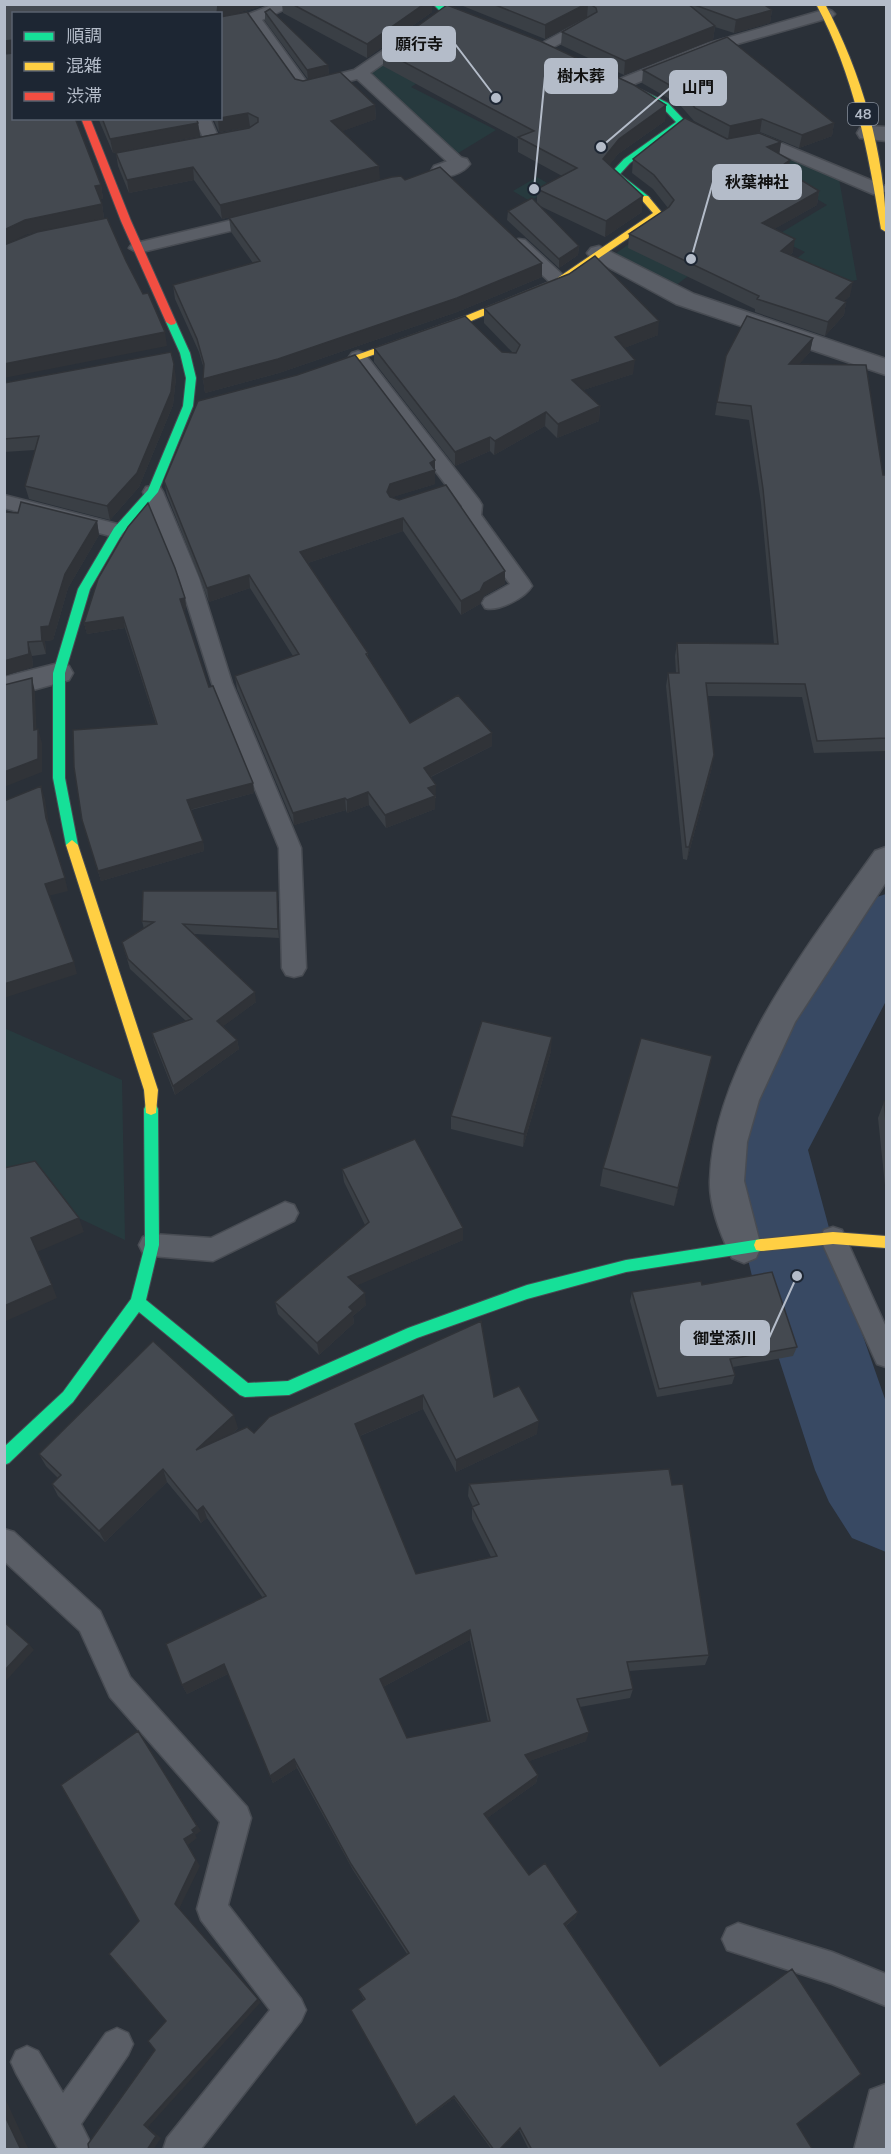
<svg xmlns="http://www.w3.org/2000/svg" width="891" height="2154" font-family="Mulish,'Noto Sans JP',sans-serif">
<rect width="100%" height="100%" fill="#2a3038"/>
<path fill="#273a3e" d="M402 50 440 68 411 87 496 130 455 155 368 73Z
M759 144 839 179 857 280 745 299 805 252 774 237 827 205 787 181 796 174 742 147Z
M537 177 554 187 530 201 513 191Z
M643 234 721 251 675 286 615 254Z
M4 1028 122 1080 125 1240 5 1183Z"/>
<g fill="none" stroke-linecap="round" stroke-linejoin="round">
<path fill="#384963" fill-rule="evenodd" d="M886 894V1001L808 1150 842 1276 886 1402V1552L852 1538 829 1502 815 1470 752 1276 721 1148 858 903Z"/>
<g stroke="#484c53" stroke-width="3">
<path id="lane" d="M274 4H296L262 20 307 82 354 70 404 36H414L417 39 414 42 370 73 465 161 467 164 465 167H453L357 79 303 93 297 91 249 23 220 29V20L249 14Z
M827 9 832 11 835 14 832 17 716 50 627 87 621 89 613 84 615 81 706 44Z
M586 19 594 24 591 27 546 51 541 53 533 48Z
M194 118H210L220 141 218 144H206Z
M759 134 885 186 886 191 879 195 873 194 757 144 749 146 741 141 743 138Z
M261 213 267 214 269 218 267 222 138 253 129 248 132 244Z
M519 239 525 240 565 277 568 281 565 285H553L513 248 510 244 513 240Z
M358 351 364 353 479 500 482 505 481 515 529 581 532 586C525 598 498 612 485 608L482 603 485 598 510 584 464 521 461 516 462 506 352 361 349 357 352 353Z
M153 486 160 487 163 492 199 578 232 683 301 848 306 968 302 975 294 977 286 975 282 968 279 848 212 683 179 578 143 492 146 487Z
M4 495 125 526 128 531 125 536 118 538 4 508Z
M285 1202 294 1205 298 1213 294 1221 213 1261 152 1256 143 1253 139 1245 143 1237 152 1234 211 1238Z
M833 1227 842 1230 886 1327V1367L877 1364 820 1238 824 1230Z
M4 1529 14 1532 100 1611 130 1677 247 1807 251 1818 228 1905 301 1999 306 2010 301 2021 200 2150H163L167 2138 270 2010 201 1920 197 1909 220 1822 110 1697 80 1631 4 1561Z
M738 1923 832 1952 886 1974V2006L832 1984 727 1950 722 1939 727 1928Z
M117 2028 128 2033 133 2044 128 2055 81 2124 94 2150H59L16 2073 11 2062 16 2051 27 2046 38 2051 63 2093 106 2033Z"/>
</g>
<g stroke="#484c53" stroke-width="3">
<path id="street" d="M868 126 886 127V141L860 138 857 133 860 128Z
M459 157 467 159 470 164C463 174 446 179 434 176L431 171 434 166Z
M599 246 694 294 886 359V375L676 304 591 258 587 253 591 248Z
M59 663 69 666 73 673 69 680 4 698V677Z
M886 847V882L795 1022 759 1100 747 1142 744 1181 761 1247 756 1258 744 1263 732 1258C721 1236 709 1205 710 1180 713 1065 811 941 875 851Z
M886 2084V2150H854L870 2090Z"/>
</g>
<g stroke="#484c53" stroke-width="2">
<path id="fast" d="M433 4H443L449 10 488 25 484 28 443 14Z
M625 85H631L668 103 686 122 630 163 620 174 648 196 650 198 645 201 610 174 624 159 676 122 662 107 625 89Z
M171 319 176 322 190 353 196 378 193 406 158 492 122 534 90 589 65 673V778L78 845 72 850 66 845 53 778V673L78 589 114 528 148 490 183 406 186 378 180 353 166 322Z
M151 1103 156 1105 158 1109 159 1245 146 1300 248 1383 288 1381 408 1328 527 1285 626 1260 761 1239 766 1240 768 1245 766 1250 761 1251 626 1272 527 1299 417 1338 289 1395 245 1397 240 1395 139 1312 73 1402 9 1463 4 1465V1447L63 1392 131 1299 145 1245 144 1109 146 1105Z"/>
</g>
<g stroke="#484c53" stroke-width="2">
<path id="slow" d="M816 4H825C861 71 886 156 886 232L881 229C868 151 854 75 816 4Z
M642 196H648L663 214 661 216 562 283 471 321 318 374H310L309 372 463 317 556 279 653 213 640 198Z
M72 840 78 845 158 1090 156 1113 151 1115 146 1113 144 1090 66 845Z
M833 1232 886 1236V1248L833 1244 761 1251 756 1250 754 1245 756 1240 761 1239Z"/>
</g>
<g stroke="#484c53" stroke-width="2">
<path id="jam" d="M81 118H90L131 221 176 322 175 324 171 325 166 322 121 221Z"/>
</g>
<use href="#lane" fill="#5a5e66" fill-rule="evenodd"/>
<use href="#street" fill="#5a5e66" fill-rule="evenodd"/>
<use href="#fast" fill="#16e098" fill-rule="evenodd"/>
<use href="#slow" fill="#ffcf43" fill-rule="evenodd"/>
<use href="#jam" fill="#f24e42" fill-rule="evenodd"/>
</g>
<path fill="#3a3f45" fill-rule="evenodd" d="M4 4 259 7 233 14 295 79 375 105 376 119 342 131 380 179 222 219 194 180 129 193 118 166 116 153 250 127 219 132 213 118H220V14H14L101 185 103 199H100L102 204 104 218 28 234Z
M282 4H432V12L367 58 283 13Z
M458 4H763L772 10 770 23 734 33 715 27 713 40 624 75 561 45 562 32 587 17 545 39Z
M265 12 328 65 329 74 308 79 265 21Z
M383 51 666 105 665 121 618 154 609 165 642 212 605 237 538 205 579 246 578 255 559 268 507 220 508 211 537 203V189L562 176 518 152V139L383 66Z
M643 70 834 123 832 136 799 148 760 132 728 139 694 121 680 105 642 83Z
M98 118H196L198 123 200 136 113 153Z
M727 139 781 142 779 154 788 172 819 191 817 205 774 229 793 252 790 255 850 296 844 301 846 302 844 315 825 336 755 312V309L628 248 629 234 668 208 653 189 632 173 633 159Z
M405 180 542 277 457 312 279 373 205 393 203 379 204 369 199 352 175 299 173 285 253 263 231 232 229 218Z
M484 308 658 335 624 348 633 374 583 390 600 406 599 421 557 438 545 426 494 455 490 451 455 466 374 362V348L513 353 484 323Z
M813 338 810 352 799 364 886 480V751L814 753 802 697 707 696 712 767 687 860 683 859 666 686 668 673H676L675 656 677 643 774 644 761 503 749 420 715 415 717 402Z
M176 378 173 405 139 487 110 520 29 499 25 486 35 450 4 452V383Z
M435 460V484L392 497 505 584 484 596 480 604 461 615 403 531 308 563 368 653V657L410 723 492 746 431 777 436 798H435V809L386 828 369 805 347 813 346 810 294 825 237 689 235 676 293 656 250 588 209 602 167 495 164 481Z
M97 521 99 535 68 588 53 640 45 641 46 654 32 656 33 667 4 676Z
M185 598 186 609 183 610 209 687 253 783 254 793 191 810 203 841 204 851 101 881 82 820 156 724 125 628 87 634 84 623Z
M278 901 279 938 194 934 256 1002 223 1026 237 1040 239 1049 175 1095 154 1042 152 1033 186 1021 130 969 122 942 144 929 142 921Z
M551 1051 523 1147 451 1129V1116Z
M712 1056 674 1206 600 1186 603 1168Z
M884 1102H886V1195L878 1118Z
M342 1169 463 1228V1240L357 1285 366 1305 353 1316 354 1323 319 1355 278 1314 275 1302 365 1225 344 1182Z
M702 1285 797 1347 793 1356 733 1367 735 1375 732 1384 657 1397 630 1301 632 1292Z
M481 1321 494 1397 537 1434 456 1472 423 1409 360 1436 416 1574 491 1557 472 1519V1507H473L468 1496 469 1484 672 1485 709 1655 705 1665 629 1671 633 1689 630 1698 580 1707 586 1741 529 1761 538 1775 536 1783 487 1818 529 1875 578 1912 575 1918 566 1926 660 2066 797 2124 813 2150H529L519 2130 499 2150H492L454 2098 416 2126 353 2014 364 2000 358 1989 407 1954 353 1870 297 1768 273 1783 228 1674 187 1694 182 1685 263 1598 207 1518 201 1523 167 1482 105 1542 58 1496 52 1484 58 1478 46 1466 39 1454 238 1428 232 1434 254 1433ZM470 1640 488 1722 407 1738 383 1687Z"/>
<path fill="#303338" d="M218 4H259V7L220 18V14H217Z
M424 4H432V12L367 58V44Z
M586 4H588L587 17 545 39V25Z
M772 10 770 23 734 33 736 20Z
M715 26 713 40 624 75 625 61Z
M13 40 14 54 4 55V41Z
M328 65 329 74 308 79 307 70Z
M375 105 376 119 332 135 331 121Z
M666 105 665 121 618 154 602 174 603 159 619 139Z
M248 113 250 127 219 132 218 119Z
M762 119 760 132 728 139 730 126Z
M198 123 200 136 113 153 110 139Z
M834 123 832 136 799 148 802 135Z
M781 142 779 156 767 147Z
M790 160 788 174 780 167Z
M379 166 380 179 222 219 220 205Z
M193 167 194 180 129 193 127 180Z
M101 185 103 199 97 200 95 186Z
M819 191 817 205 760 237 762 223Z
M643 196 642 212 605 237 606 221Z
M102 204 104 218 28 234 4 245V230L25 220Z
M795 239 793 252 778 265 781 251Z
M579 246 578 255 559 268V259Z
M542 263V277L457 312 279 373 205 393 203 379Z
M853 282 850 296 833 312 836 298Z
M846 302 844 315 825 336 828 322Z
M659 321 658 335 614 352 615 337Z
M165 332 167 346 4 378V364Z
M813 338 810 352 787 378 789 364Z
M635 360 633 374 571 394 572 380Z
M174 364 176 378 173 405 139 487 110 520 107 506Z
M600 406 599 421 557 438 558 424Z
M546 412 545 426 494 455 495 441Z
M490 437V451L455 466V452Z
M435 460V484L390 498 387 492 390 484Z
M403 518V531L302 565 300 552Z
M97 521 99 535 68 588 53 640 45 641 46 654 42 641 41 627 65 574Z
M505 571V584L484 596 480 604 461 615V601L484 583Z
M249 575 250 588 209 602 207 588Z
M185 598 186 609 182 610 180 599Z
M123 617 125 628 87 634 84 623Z
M28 642 32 656 33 667 4 676V661Z
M32 678 35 692 37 743 34 730Z
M38 729 42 743V772L4 787V772Z
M492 733V746L424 780V768Z
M714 755 712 767 687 860 689 847Z
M253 783 254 793 189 810 187 800Z
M436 785 435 809 386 828 385 815 428 788Z
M41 786 45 799 50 831 46 818Z
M368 792 369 805 347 813V800Z
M345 798 346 810 294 825 293 813Z
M203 841 204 851 101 881 98 871Z
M65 878 68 891 48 896 45 884Z
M277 891 278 901 279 938 278 929Z
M74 962 77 974 4 998V984Z
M255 992 256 1002 218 1030 217 1021Z
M552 1037 551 1051 523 1147 524 1134Z
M237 1040 239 1049 175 1095 173 1086Z
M712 1056 708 1075 674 1206 678 1188Z
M79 1218 84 1232 37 1252 31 1238Z
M463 1228V1240L349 1289 348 1277Z
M52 1285 57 1298 4 1322V1306Z
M365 1293 366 1305 353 1316 354 1323 319 1355 317 1343 349 1307Z
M423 1395V1409L357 1437 355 1424Z
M234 1415 238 1428 200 1462 196 1450Z
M539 1421 537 1434 456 1472V1460Z
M163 1469 167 1482 105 1542 99 1531Z
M203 1506 207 1518 201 1523 197 1511Z
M470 1630V1640L381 1688 380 1679Z
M29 1644 34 1650 4 1683V1671Z
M224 1664 228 1674 187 1694 182 1685Z
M138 1731 201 1831 195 1835 192 1830Z
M589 1732 586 1741 524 1763 525 1755Z
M294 1759 297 1768 273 1783 270 1776Z
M538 1775 536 1783 483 1821 484 1814Z
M194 1833 197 1838 188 1845 200 1866 179 1909 261 2002 148 2127 161 2138 153 2150H147L144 2125 258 1999 175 1904 184 1839Z
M578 1912 575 1918 562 1929 564 1924Z
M4 2096 29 2150H21L4 2114Z
M454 2096V2098L416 2126V2125Z"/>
<path fill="#444950" stroke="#303338" stroke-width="1.5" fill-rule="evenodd" d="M4 4H218L217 14H14V118H75L101 185 95 186 102 204 25 220 4 230V54L13 53V40L4 41Z
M292 4H424L367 44Z
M493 4H586L545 25Z
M590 4H688L715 26 625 61 562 32 597 12 596 8Z
M692 4H763L772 10 736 20Z
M447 5 540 41 634 85 666 105 619 139 603 159 643 196 606 221 537 189 577 168 518 137 534 131 383 51Z
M270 9 328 65 307 70 265 12Z
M247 12 295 79 303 81 340 72 375 105 331 121 379 166 220 205 193 167 127 180 116 153 249 128 258 122V118L248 113 220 118V17Z
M727 37 834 123 802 135 762 119 730 126 695 108 682 92 643 70Z
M102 118H196L198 123 110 139Z
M685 118 727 139 759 133 781 142 767 147 790 160 780 167 819 191 762 223 795 239 781 251 853 282 836 298 846 302 828 322 757 299 759 296 629 234 669 207 674 200 654 175 633 159Z
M440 167 542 263 457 298 278 359 203 379 204 364 197 339 173 285 260 261 229 218 392 177 401 176 405 180Z
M532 198 579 246 559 259 508 211Z
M107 218 126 261 143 294 148 293 165 332 4 364V245L37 232Z
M595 256 659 321 615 337 635 360 572 380 600 406 558 424 546 412 495 441 490 437 455 452 374 348 465 316 502 352 516 353 520 345 484 308 569 274Z
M747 316 813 338 789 364 866 365 883 475H886V738L817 741 805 684 706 683 714 755 689 847H686L668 673H679L677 643 778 644 763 489 751 406 717 402 726 356Z
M171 352 174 364 171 392 137 473 107 506 25 486 39 436 4 439V383Z
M355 355 435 460 430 463 435 470 390 484 387 492 390 497 399 500 446 485 505 571 484 583 480 591 461 601 403 518 300 552 368 653 366 654 410 723 458 695 492 733 424 768 436 785 428 788 435 796 385 815 368 792 347 800 345 798 293 813 235 676 299 654 249 575 207 588 164 481 198 401 297 375Z
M21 502 97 521 65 574 49 626 41 627 42 641 28 642 29 654 4 661V512L18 513Z
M148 503 175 568 185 598 180 599 209 687 213 686 253 783 187 800 203 841 98 871 82 820 74 767 73 730 157 724 123 617 84 623 98 579 128 527Z
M32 678 34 730 38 729V759L4 772V685Z
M41 786 46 818 65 878 45 884 74 962 4 984V801Z
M143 891H277L278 929 183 924 255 992 217 1021 237 1040 173 1086 152 1033 192 1019 128 959 122 942 154 922 142 921Z
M482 1021 552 1037 524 1134 451 1116Z
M641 1038 712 1056 678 1188 603 1168Z
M884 1102H886V1122Z
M415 1139 463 1228 348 1277 365 1293 349 1307 353 1311 317 1343 275 1302 369 1222 342 1169Z
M35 1161 79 1218 31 1238 52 1285 4 1306V1168Z
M772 1272 797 1347 730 1359 735 1375 659 1389 632 1292 701 1281 702 1285Z
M481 1321 494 1397 519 1386 539 1421 456 1460 423 1395 355 1424 416 1574 497 1556 472 1507 479 1504 469 1484 669 1469 672 1485 683 1484 709 1655 627 1662 633 1689 577 1699 589 1732 525 1755 538 1775 484 1814 529 1875 545 1863 578 1912 564 1924 660 2066 792 1969 861 2074 797 2124 813 2150H532L520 2128 499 2150H494L454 2096 416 2125 351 2010 365 1999 358 1989 409 1953 351 1864 294 1759 270 1776 224 1664 182 1685 166 1644 266 1596 203 1506 197 1511 163 1469 99 1531 52 1484 61 1475 39 1454 153 1341 234 1415 196 1450 247 1427 254 1433 269 1417ZM470 1630 490 1721 407 1738 380 1679Z
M4 1622 29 1644 4 1671Z
M138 1731 197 1826 192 1830 194 1833 184 1839 196 1860 175 1904 258 1999 144 2125 156 2136 147 2150H89L88 2144 155 2050 148 2041 166 2021 109 1954 139 1921 61 1785Z
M4 2114 21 2150H4Z"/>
<g text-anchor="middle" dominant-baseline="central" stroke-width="6" stroke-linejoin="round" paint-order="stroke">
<rect fill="#1d2633" stroke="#878f9c" stroke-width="1.5" x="848" y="103" width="30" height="22" rx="4.5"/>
<g font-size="14" font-weight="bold" fill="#b4bcc9">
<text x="863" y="114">48</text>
</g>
</g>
<path fill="none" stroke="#b4bcc9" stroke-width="2" d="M496 98L455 44M534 189L545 76M601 147L670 88M691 259L713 182M797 1276L769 1338"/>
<g fill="#b4bcc9" stroke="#1d2633" stroke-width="2">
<circle cx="496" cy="98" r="6"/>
<circle cx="534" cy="189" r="6"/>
<circle cx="601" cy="147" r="6"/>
<circle cx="691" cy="259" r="6"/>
<circle cx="797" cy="1276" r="6"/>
</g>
<g fill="#b4bcc9" stroke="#b4bcc9" stroke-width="2">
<rect x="383" y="27" width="72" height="34" rx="6"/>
<rect x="545" y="59" width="72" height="34" rx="6"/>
<rect x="670" y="71" width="56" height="34" rx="6"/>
<rect x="713" y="165" width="88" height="34" rx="6"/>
<rect x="681" y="1321" width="88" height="34" rx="6"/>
</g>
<g font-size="16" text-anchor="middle" font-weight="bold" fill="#111">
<text x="419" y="50">願行寺</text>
<text x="581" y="82">樹木葬</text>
<text x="698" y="93">山門</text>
<text x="757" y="188">秋葉神社</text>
<text x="725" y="1344">御堂添川</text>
</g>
<rect width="891" height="2154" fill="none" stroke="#b4bcc9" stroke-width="12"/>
<rect x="12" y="12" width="210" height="108" fill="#1d2633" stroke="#59626f" stroke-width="1.5"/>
<rect x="24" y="32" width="30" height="9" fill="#16e098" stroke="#59626f" stroke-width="1.5"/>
<text x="66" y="42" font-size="18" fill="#b4bcc9">順調</text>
<rect x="24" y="62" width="30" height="9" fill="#ffcf43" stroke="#59626f" stroke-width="1.5"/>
<text x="66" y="72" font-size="18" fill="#b4bcc9">混雑</text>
<rect x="24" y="92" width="30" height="9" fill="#f24e42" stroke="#59626f" stroke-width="1.5"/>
<text x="66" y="102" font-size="18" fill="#b4bcc9">渋滞</text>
</svg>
